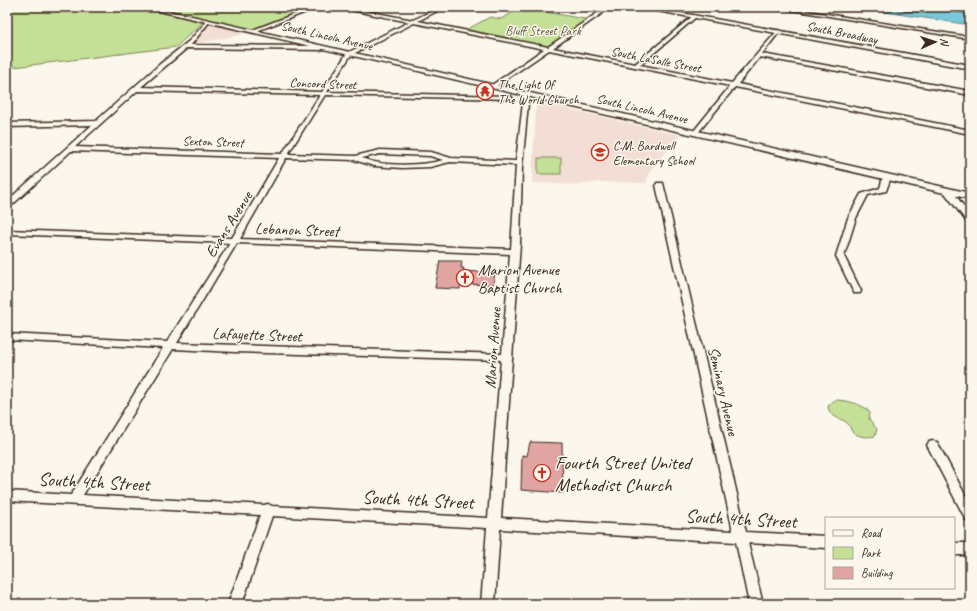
<svg xmlns="http://www.w3.org/2000/svg" width="977" height="611" viewBox="0 0 977 611" font-family="Caveat,sans-serif">
<style>
.built{fill:#f3ded6}
.green{fill:#c4df96;stroke:#80845a}
.water{fill:#79c7d8;stroke:#60888e}
.lines{fill:none;stroke-linecap:round;stroke-linejoin:round}
.shore{stroke:#546968;stroke-width:1}
.building{fill:#e0a5a3;stroke:#3b2a1e}
.minor-casing{stroke:#3b2a1e;stroke-width:3}
.tertiary-casing{stroke:#3b2a1e;stroke-width:3}
.minor{fill:#fbf7ec;fill-rule:evenodd}
.tertiary{fill:#fbf7ec;fill-rule:evenodd}
.labels{text-anchor:middle;stroke-width:3;stroke-linejoin:round;paint-order:stroke}
.far-park-label{font-size:13px;fill:#5d573c;stroke:#fbf7ec}
.far-street-label{font-size:13px;fill:#3b2a1e;stroke:#fbf7ec}
.far-poi-label{font-size:13px;fill:#3b2a1e;stroke:#fbf7ec;text-anchor:start}
.street-label{font-size:16px;fill:#3b2a1e;stroke:#fbf7ec}
.poi-label{font-size:16px;fill:#3b2a1e;stroke:#fbf7ec;text-anchor:start}
.near-poi-label{font-size:19px;fill:#3b2a1e;stroke:#fbf7ec;text-anchor:start}
.near-street-label{font-size:19px;fill:#3b2a1e;stroke:#fbf7ec}
</style>
<rect width="100%" height="100%" fill="#fbf7ec"/>
<filter id="ink" filterUnits="userSpaceOnUse"><feTurbulence type="fractalNoise" baseFrequency=".025" numOctaves="2"/><feDisplacementMap in="SourceGraphic" scale="8" xChannelSelector="R" yChannelSelector="G"/><feConvolveMatrix kernelMatrix="1 2 1 2 8 2 1 2 1" color-interpolation-filters="sRGB"/></filter>
<g filter="url(#ink)">
<g class="built">
<path d="M209 22 248 32 240 35 182 46Z"/>
<path d="M538 102 680 135 651 169 646 183 599 182 578 185 532 183 536 104Z"/>
</g>
<g class="green">
<path d="M7 7H136L203 22 176 47 7 68Z"/>
<path d="M151 7H310L253 30Z"/>
<path d="M921 7H970V14Z"/>
<path d="M529 9 590 20 549 49 464 31 490 17 501 19 517 10 526 11Z"/>
<rect x="538" y="158" width="23" height="16"/>
<path d="M835 400C845 400 865 404 870 413L869 419 877 429 875 436C867 438 856 437 851 430 850 427 849 424 846 422 838 417 829 417 828 406Z"/>
</g>
<path class="water" d="M852 7H921L968 14H970V25Z"/>
<g class="lines">
<path class="shore" d="M876 7 925 13 927 12V7"/>
</g>
<g class="building">
<path d="M440 261H462L461 268H464L463 271 495 273 493 285 461 284 460 289 435 288Z"/>
<path d="M530 442 562 443 563 493 521 490 522 455 527 456Z"/>
</g>
<g class="lines">
<defs>
<g id="minor">
<path d="M313 7H319L254 32 250 31Z"/>
<path d="M336 7H345L413 20 440 7H445L418 21 548 47 606 7H611L553 48 635 64 694 15 696 17 640 65 732 83 778 30 780 31 762 54 970 91V95L760 57 738 84 970 130V134L735 87 697 134H693V132L730 86 549 50 494 88 492 87V85L544 49 414 23 351 55 327 92 510 96 512 97V99L325 95 288 154 355 156 380 150 431 152 451 158 516 161 524 94 529 93 522 167 520 244 501 518 733 531 656 185 657 183H663L746 532 826 536V548L748 543 763 604H749L736 542 500 529 495 604H481L487 528 272 516 242 604H228L260 515 7 501V491L71 495 163 348 7 340V334L167 342 230 243 7 234V230L232 238 279 158 71 151 10 207H7V201L92 125 7 127V123L96 121 160 64 189 41 208 20 210 21 191 45 321 46 324 48 321 50 187 48 141 87 322 92 347 53 409 22ZM137 91 320 95 282 154 75 147ZM380 154 430 156 443 160C422 166 382 167 362 158ZM286 158 354 160 374 166 402 168 430 167 450 162 516 165 511 249 240 239ZM237 243 510 254 502 354 177 343ZM173 349 235 352 501 360 488 518 272 506 268 504 264 505 83 495Z"/>
<path d="M506 7H516L528 10 526 11Z"/>
<path d="M773 7H783L970 37V39Z"/>
<path d="M887 175 891 177 886 191 868 195 856 218 844 256 861 291 860 293H854L836 256 848 218 861 194 880 188 883 177Z"/>
<path d="M945 189H951L970 215V222H967L945 193Z"/>
<path d="M933 441 937 442 970 504V521L966 520 927 445 929 442Z"/>
<rect x="954" y="543" width="16" height="12"/>
</g>
<g id="tertiary">
<path d="M142 7H152L970 193V199Z"/>
<path d="M636 7H648L970 65V69Z"/>
</g>
</defs>
<use href="#minor" class="minor-casing"/>
<use href="#tertiary" class="tertiary-casing"/>
<use href="#minor" class="minor"/>
<use href="#tertiary" class="tertiary"/>
</g>
</g>
<defs>
<symbol id="temple-ring" viewBox="-11 -11 22 22"><circle r="9.5" fill="#fbf7ec" stroke="#c8321e" stroke-width="1.5"/><path d="M0-6L5-2H3V0L6.5 2.5H4V6H1.5V3h-3V6H-4V2.5H-6.5L-3 0V-2H-5Z" fill="#c8321e"/></symbol>
<symbol id="school-ring" viewBox="-11 -11 22 22"><circle r="9.5" fill="#fbf7ec" stroke="#c8321e" stroke-width="1.5"/><path d="M0-5L7-2L0 1L-7-2ZM-4 1L0 2.5L4 1V4Q0 6-4 4Z" fill="#c8321e"/></symbol>
<symbol id="church-ring" viewBox="-11 -11 22 22"><circle r="9.5" fill="#fbf7ec" stroke="#c8321e" stroke-width="1.5"/><path d="M-1.2-6h2.4v3.5h3.3v2.4h-3.3V6h-2.4V-.1h-3.3v-2.4h3.3Z" fill="#c8321e"/></symbol>
</defs>
<g fill-rule="evenodd">
<use href="#temple-ring" x="475" y="81" width="20" height="20"/>
<use href="#school-ring" x="590" y="142" width="20" height="20"/>
<use href="#church-ring" x="455" y="268" width="20" height="20"/>
<use href="#church-ring" x="532" y="463" width="20" height="20"/>
</g>
<g class="labels">
<g class="far-park-label">
<text x="543" y="35">Bluff Street Park</text>
</g>
<g class="far-street-label">
<text transform="translate(842 32) rotate(11)" y="5">South Broadway</text>
<text transform="translate(327 35) rotate(13)" y="5">South Lincoln Avenue</text>
<text transform="translate(656 59) rotate(11)" y="5">South LaSalle Street</text>
<text transform="translate(323 83) rotate(2)" y="5">Concord Street</text>
<text transform="translate(642 108) rotate(13)" y="5">South Lincoln Avenue</text>
<text transform="translate(213 141) rotate(2)" y="5">Sexton Street</text>
</g>
<g class="far-poi-label">
<text x="498" y="89">The Light Of<tspan x="498" dy="15">The World Church</tspan></text>
<text x="613" y="150">C.M. Bardwell<tspan x="613" dy="15">Elementary School</tspan></text>
</g>
<g class="street-label">
<text transform="translate(228 224) rotate(-58)" y="6">Evans Avenue</text>
<text transform="translate(297 229) rotate(2)" y="6">Lebanon Street</text>
<text transform="translate(257 334) rotate(2)" y="6">Lafayette Street</text>
<text transform="translate(492 348) rotate(-86)" y="6">Marion Avenue</text>
<text transform="translate(724 391) rotate(77)" y="6">Seminary Avenue</text>
</g>
<g class="poi-label">
<text x="478" y="275">Marion Avenue<tspan x="478" dy="18">Baptist Church</tspan></text>
</g>
<g class="near-poi-label">
<text x="555" y="469">Fourth Street United<tspan x="555" dy="22">Methodist Church</tspan></text>
</g>
<g class="near-street-label">
<text transform="translate(94 481) rotate(3)" y="7">South 4th Street</text>
<text transform="translate(418 499) rotate(3)" y="7">South 4th Street</text>
<text transform="translate(741 518) rotate(3)" y="7">South 4th Street</text>
</g>
</g>
<rect width="977" height="611" fill="none" stroke="#fbf7ec" stroke-width="24"/>
<rect x="12" y="12" width="953" height="587" fill="none" stroke="#3b2a1e" stroke-width="1.5" filter="url(#ink)"/>
<rect x="825" y="517" width="130" height="72" fill="#fbf7ec" stroke="#aea59a"/>
<rect x="833" y="530" width="20" height="6" fill="#fbf7ec" stroke="#aea59a"/>
<text x="861" y="537" font-size="12" fill="#3b2a1e">Road</text>
<rect x="833" y="547" width="20" height="12" fill="#c4df96" stroke="#aea59a"/>
<text x="861" y="557" font-size="12" fill="#3b2a1e">Park</text>
<rect x="833" y="567" width="20" height="12" fill="#e0a5a3" stroke="#aea59a"/>
<text x="861" y="577" font-size="12" fill="#3b2a1e">Building</text>
<g transform="translate(935 42) rotate(87)" stroke="#fbf7ec" stroke-width="3" paint-order="stroke">
<path d="M0-3L7 15L0 10L-7 15Z" fill="#3b2a1e"/>
<text y="-6" font-size="11" font-weight="bold" text-anchor="middle" fill="#3b2a1e">N</text>
</g>
</svg>
